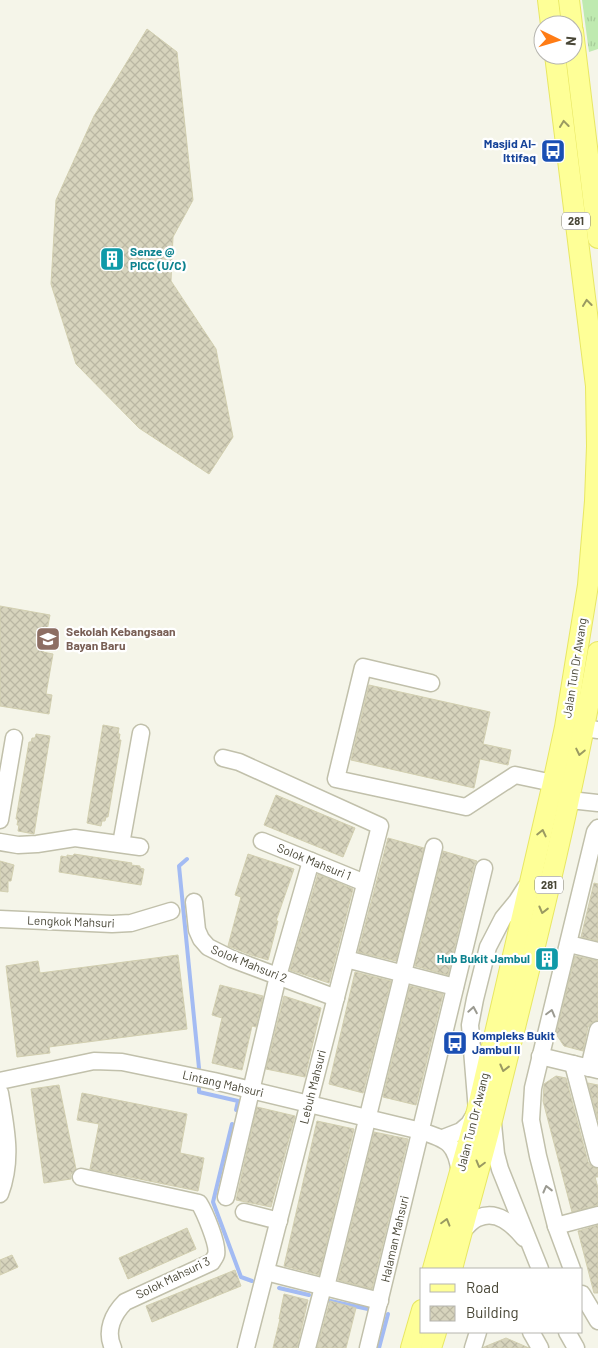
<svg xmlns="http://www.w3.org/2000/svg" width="598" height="1348" viewBox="0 0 598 1348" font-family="Barlow,sans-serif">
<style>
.grass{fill:url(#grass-tufts)}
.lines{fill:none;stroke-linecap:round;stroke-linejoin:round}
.stream{stroke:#a3bbf3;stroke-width:4}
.building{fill:url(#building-cross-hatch);stroke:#d2cfb0}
.minor-casing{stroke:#c1c0ab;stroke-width:19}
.major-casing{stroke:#e8e763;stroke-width:22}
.minor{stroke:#fff;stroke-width:16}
.major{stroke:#feff97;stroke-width:20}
.oneway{stroke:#9a9a62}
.oneway2{stroke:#9b9a91}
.labels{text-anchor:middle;stroke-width:4.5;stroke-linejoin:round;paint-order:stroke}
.shield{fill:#fff;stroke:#807e73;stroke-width:1}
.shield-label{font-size:11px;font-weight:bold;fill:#494737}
.transit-label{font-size:12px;font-weight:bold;fill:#164399;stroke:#fff;text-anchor:end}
.culture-label{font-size:12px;font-weight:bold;fill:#0d838f;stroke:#fff;text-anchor:start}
.education-label{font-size:12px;font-weight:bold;fill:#785e54;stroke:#fff;text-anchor:start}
.street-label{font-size:12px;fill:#494737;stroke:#fff}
</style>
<defs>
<pattern id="grass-tufts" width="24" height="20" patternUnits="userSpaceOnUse" patternTransform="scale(1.25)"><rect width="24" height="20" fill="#bfeab0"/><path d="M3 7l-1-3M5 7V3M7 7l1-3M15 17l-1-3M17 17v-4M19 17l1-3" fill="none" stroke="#a6ca98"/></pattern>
<pattern id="building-cross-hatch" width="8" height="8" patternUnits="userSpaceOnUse" patternTransform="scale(1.25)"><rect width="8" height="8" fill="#d7d4bd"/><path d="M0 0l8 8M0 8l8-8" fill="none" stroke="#bab7a3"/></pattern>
</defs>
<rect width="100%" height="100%" fill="#f5f5e9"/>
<path class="grass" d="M582 0H598V49L589 52Z"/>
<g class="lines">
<g class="stream">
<path d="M187 859 179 866 199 1068"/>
<path d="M199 1088V1092L238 1101 236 1110"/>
<path d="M232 1124 213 1202 241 1277 252 1281"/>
<path d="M279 1288 309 1295"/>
<path d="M326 1300 368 1309"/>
<path d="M379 1348 388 1314"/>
</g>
</g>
<g class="building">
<path d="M147 29 177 52 193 200 173 237 171 281 216 349 233 437 209 474 139 428 76 364 51 284 56 200 94 116Z"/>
<path d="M0 606 50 615 43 652 53 654 46 694 52 695 49 714 0 706Z"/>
<path d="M369 685 490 712 483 744 511 750 508 765 480 759 474 788 351 760Z"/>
<path d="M103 725 119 728 118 734H120L119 740H121L108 817H106L105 821H102L101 826 87 823Z"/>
<path d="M36 734 50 736 34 834 18 831 19 825H17L18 819H16L29 742H31L32 738H35Z"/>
<path d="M276 795 355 828 343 857 264 825Z"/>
<path d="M388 838 424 848 396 961 358 952Z"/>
<path d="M443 851 477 861 474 866 448 975 415 966Z"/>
<path d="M74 854 132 863 131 865 140 866V868L144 869 141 885 59 872 61 856 67 857V855L73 856Z"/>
<path d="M248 854 294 869 276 921H278L268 960 251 955 228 946 241 897 235 895Z"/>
<path d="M0 861 14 865 11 881H8V892L0 891Z"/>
<path d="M318 874 353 889 329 983 290 970Z"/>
<path d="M594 883 598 884V941L581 937Z"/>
<path d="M178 955 187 1029 49 1047 50 1053 17 1057 6 966 38 961 40 973Z"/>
<path d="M575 956 598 961V1020L591 1023 588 1027 583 1051 564 1046 556 1034Z"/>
<path d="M355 972 391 981 363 1093 329 1084Z"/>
<path d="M220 985 263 996 256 1027 252 1026 242 1070 212 1063 222 1018 212 1015Z"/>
<path d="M410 986 443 994 416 1105 383 1097Z"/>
<path d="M284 996 321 1008 305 1077 266 1069Z"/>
<path d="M556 1076 566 1078 588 1162 591 1166 598 1169V1177H595L598 1188V1205L572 1212 543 1101 544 1084Z"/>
<path d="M588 1083 598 1085V1120Z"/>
<path d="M59 1085 76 1169 71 1174V1179L44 1183 31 1089Z"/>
<path d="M82 1093 187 1114 180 1153 204 1158 198 1191 90 1169 99 1124 77 1120Z"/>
<path d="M257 1107 295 1116 271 1207 236 1200Z"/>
<path d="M317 1121 354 1129 319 1275 284 1266Z"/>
<path d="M374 1132 408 1139 372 1289 338 1280Z"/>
<path d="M598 1225V1293H594L578 1231Z"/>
<path d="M187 1228 196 1249 128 1279 119 1258Z"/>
<path d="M12 1255 18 1267 0 1275V1260Z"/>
<path d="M235 1270 241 1286 152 1322 146 1306Z"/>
<path d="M284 1294 308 1300 297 1348H273L280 1319H279Z"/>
<path d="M330 1301 356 1308 346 1348H317Z"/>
<path d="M506 1338 529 1348H483L484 1347Z"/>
</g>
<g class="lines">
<defs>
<g id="minor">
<path d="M431 683 363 667 336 779 466 807 515 775 553 783"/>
<path d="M585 728 598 730"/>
<path d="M223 758 239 762 380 826 246 1348"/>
<path d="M570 800 598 803"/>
<path d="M0 820 14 738"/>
<path d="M262 841 365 883"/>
<path d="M0 842 18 845 37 844 75 838 140 847"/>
<path d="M121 844 141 733"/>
<path d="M194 902 197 930 201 939 208 947 232 959 336 998"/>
<path d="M0 919 112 924 131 923 171 911"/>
<path d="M569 944 598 951"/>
<path d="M346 959 455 987"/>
<path d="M540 1056 598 1070"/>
<path d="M573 1064 598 1159"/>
<path d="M589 1068 598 1030"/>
<path d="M0 1081 94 1061 122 1062 214 1081 421 1131C448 1140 456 1143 460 1173"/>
<path d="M0 1093C6 1129 13 1159 0 1194"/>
<path d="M493 1124 496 1154 500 1169 540 1269"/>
<path d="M443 1138 461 1131 469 1124 477 1111 470 1025 475 999 488 947 503 918 517 901 526 887"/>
<path d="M81 1177 199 1203C204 1211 219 1245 216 1255 216 1256 213 1260 212 1262L125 1302C113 1314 105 1331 113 1348"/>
<path d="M226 1197 278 976 311 861"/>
<path d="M244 1212 279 1221"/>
<path d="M556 1226 598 1215"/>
<path d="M462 1231C467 1227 472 1220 478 1218 497 1209 513 1225 524 1238"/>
<path d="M572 1269 556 1226 538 1156 531 1120 533 1088 595 832 598 828"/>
<path d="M266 1272 380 1301"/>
<path d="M326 1287 434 847"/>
<path d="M582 1294 598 1321"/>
<path d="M531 1332 540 1348"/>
<path d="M567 1332 576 1348"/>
<path d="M307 1348 323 1287"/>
<path d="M368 1348 484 868"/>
<path d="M473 1348 478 1332"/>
</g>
<g id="major">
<path d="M548 0 551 25"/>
<path d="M569 0 572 25"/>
<path d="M573 31 598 238"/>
<path d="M433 1269 477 1111 553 783 565 727 588 585 595 501 597 446 596 386 555 55"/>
<path d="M452 1269C465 1218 480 1167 493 1116 531 962 571 808 598 652"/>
<path d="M411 1348 422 1310"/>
<path d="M431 1348 436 1332"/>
</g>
</defs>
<use href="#minor" class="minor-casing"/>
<use href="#major" class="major-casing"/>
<use href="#minor" class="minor"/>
<use href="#major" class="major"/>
</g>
<defs><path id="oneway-chevron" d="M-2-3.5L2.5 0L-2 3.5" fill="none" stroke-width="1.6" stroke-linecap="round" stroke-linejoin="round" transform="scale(1.25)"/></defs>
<g class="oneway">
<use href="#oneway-chevron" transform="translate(564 124) rotate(-97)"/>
<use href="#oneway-chevron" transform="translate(587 303) rotate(-97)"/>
<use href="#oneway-chevron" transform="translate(580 752) rotate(102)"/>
<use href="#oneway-chevron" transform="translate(542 833) rotate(-77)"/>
<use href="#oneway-chevron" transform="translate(543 910) rotate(104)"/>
<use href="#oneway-chevron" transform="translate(504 1068) rotate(104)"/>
<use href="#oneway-chevron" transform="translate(480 1164) rotate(105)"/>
<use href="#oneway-chevron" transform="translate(446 1222) rotate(-74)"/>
</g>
<g class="oneway2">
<use href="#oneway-chevron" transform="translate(473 1010) rotate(-80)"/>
<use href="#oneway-chevron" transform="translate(551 1013) rotate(-75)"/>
<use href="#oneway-chevron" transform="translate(547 1189) rotate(-104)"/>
</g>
<defs>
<symbol id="bus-square" viewBox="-11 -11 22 22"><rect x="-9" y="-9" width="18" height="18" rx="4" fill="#1a4fb4" stroke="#fff"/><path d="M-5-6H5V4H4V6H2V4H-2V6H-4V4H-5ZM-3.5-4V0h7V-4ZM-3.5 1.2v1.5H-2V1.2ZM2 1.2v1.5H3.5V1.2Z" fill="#fff"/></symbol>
<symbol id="building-square" viewBox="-11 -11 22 22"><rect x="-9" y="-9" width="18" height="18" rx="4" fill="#0f9aa8" stroke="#fff"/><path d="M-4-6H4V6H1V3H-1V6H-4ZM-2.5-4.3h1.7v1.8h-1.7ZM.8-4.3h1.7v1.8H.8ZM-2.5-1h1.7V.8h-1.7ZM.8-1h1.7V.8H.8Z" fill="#fff"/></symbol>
<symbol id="school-square" viewBox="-11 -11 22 22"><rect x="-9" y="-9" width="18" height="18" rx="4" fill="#8d6e63" stroke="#fff"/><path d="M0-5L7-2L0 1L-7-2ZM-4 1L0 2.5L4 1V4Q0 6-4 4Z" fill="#fff"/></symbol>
</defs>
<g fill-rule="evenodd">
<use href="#bus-square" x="539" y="137" width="28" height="28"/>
<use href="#building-square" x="98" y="245" width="28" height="28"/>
<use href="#school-square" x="34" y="625" width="28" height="28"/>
<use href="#building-square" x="533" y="945" width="28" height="28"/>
<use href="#bus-square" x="441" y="1029" width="28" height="28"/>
</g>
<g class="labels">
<g class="shield">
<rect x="562" y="212.5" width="28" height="17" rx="4"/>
<rect x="535" y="876.5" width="28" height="17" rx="4"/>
</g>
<g class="shield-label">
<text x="576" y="225">281</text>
<text x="549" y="889">281</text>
</g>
<g class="transit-label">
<text x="536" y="148">Masjid Al-<tspan x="536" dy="14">Ittifaq</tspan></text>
<text x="472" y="1040" text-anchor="start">Kompleks Bukit<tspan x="472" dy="14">Jambul II</tspan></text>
</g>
<g class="culture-label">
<text x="130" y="256">Senze @<tspan x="130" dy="14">PICC (U/C)</tspan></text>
<text x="530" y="963" text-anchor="end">Hub Bukit Jambul</text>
</g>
<g class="education-label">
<text x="66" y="636">Sekolah Kebangsaan<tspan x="66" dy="14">Bayan Baru</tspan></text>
</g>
<g class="street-label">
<text transform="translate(575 668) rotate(-81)" y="4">Jalan Tun Dr Awang</text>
<text transform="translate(314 862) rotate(22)" y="4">Solok Mahsuri 1</text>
<text transform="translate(71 922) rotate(2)" y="4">Lengkok Mahsuri</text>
<text transform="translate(249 964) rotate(22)" y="4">Solok Mahsuri 2</text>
<text transform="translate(223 1084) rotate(13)" y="4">Lintang Mahsuri</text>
<text transform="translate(313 1087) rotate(-76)" y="4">Lebuh Mahsuri</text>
<text transform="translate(473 1122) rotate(-76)" y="4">Jalan Tun Dr Awang</text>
<text transform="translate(395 1239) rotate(-77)" y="4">Halaman Mahsuri</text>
<text transform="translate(173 1278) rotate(-26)" y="4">Solok Mahsuri 3</text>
</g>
</g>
<rect x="420" y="1268" width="162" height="65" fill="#ffffff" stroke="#b6b5af"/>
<rect x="430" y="1284" width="25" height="8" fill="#feff97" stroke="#b6b5af"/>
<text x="466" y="1293" font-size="15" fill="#494737">Road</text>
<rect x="430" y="1306" width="25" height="15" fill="url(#building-cross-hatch)" stroke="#b6b5af"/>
<text x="466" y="1318" font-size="15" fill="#494737">Building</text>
<g transform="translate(558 40) rotate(95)"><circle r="24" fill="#ffffff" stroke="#b6b5af"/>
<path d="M0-4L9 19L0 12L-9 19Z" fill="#ff7c15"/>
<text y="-8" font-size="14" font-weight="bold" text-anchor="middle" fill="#494737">N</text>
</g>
</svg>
